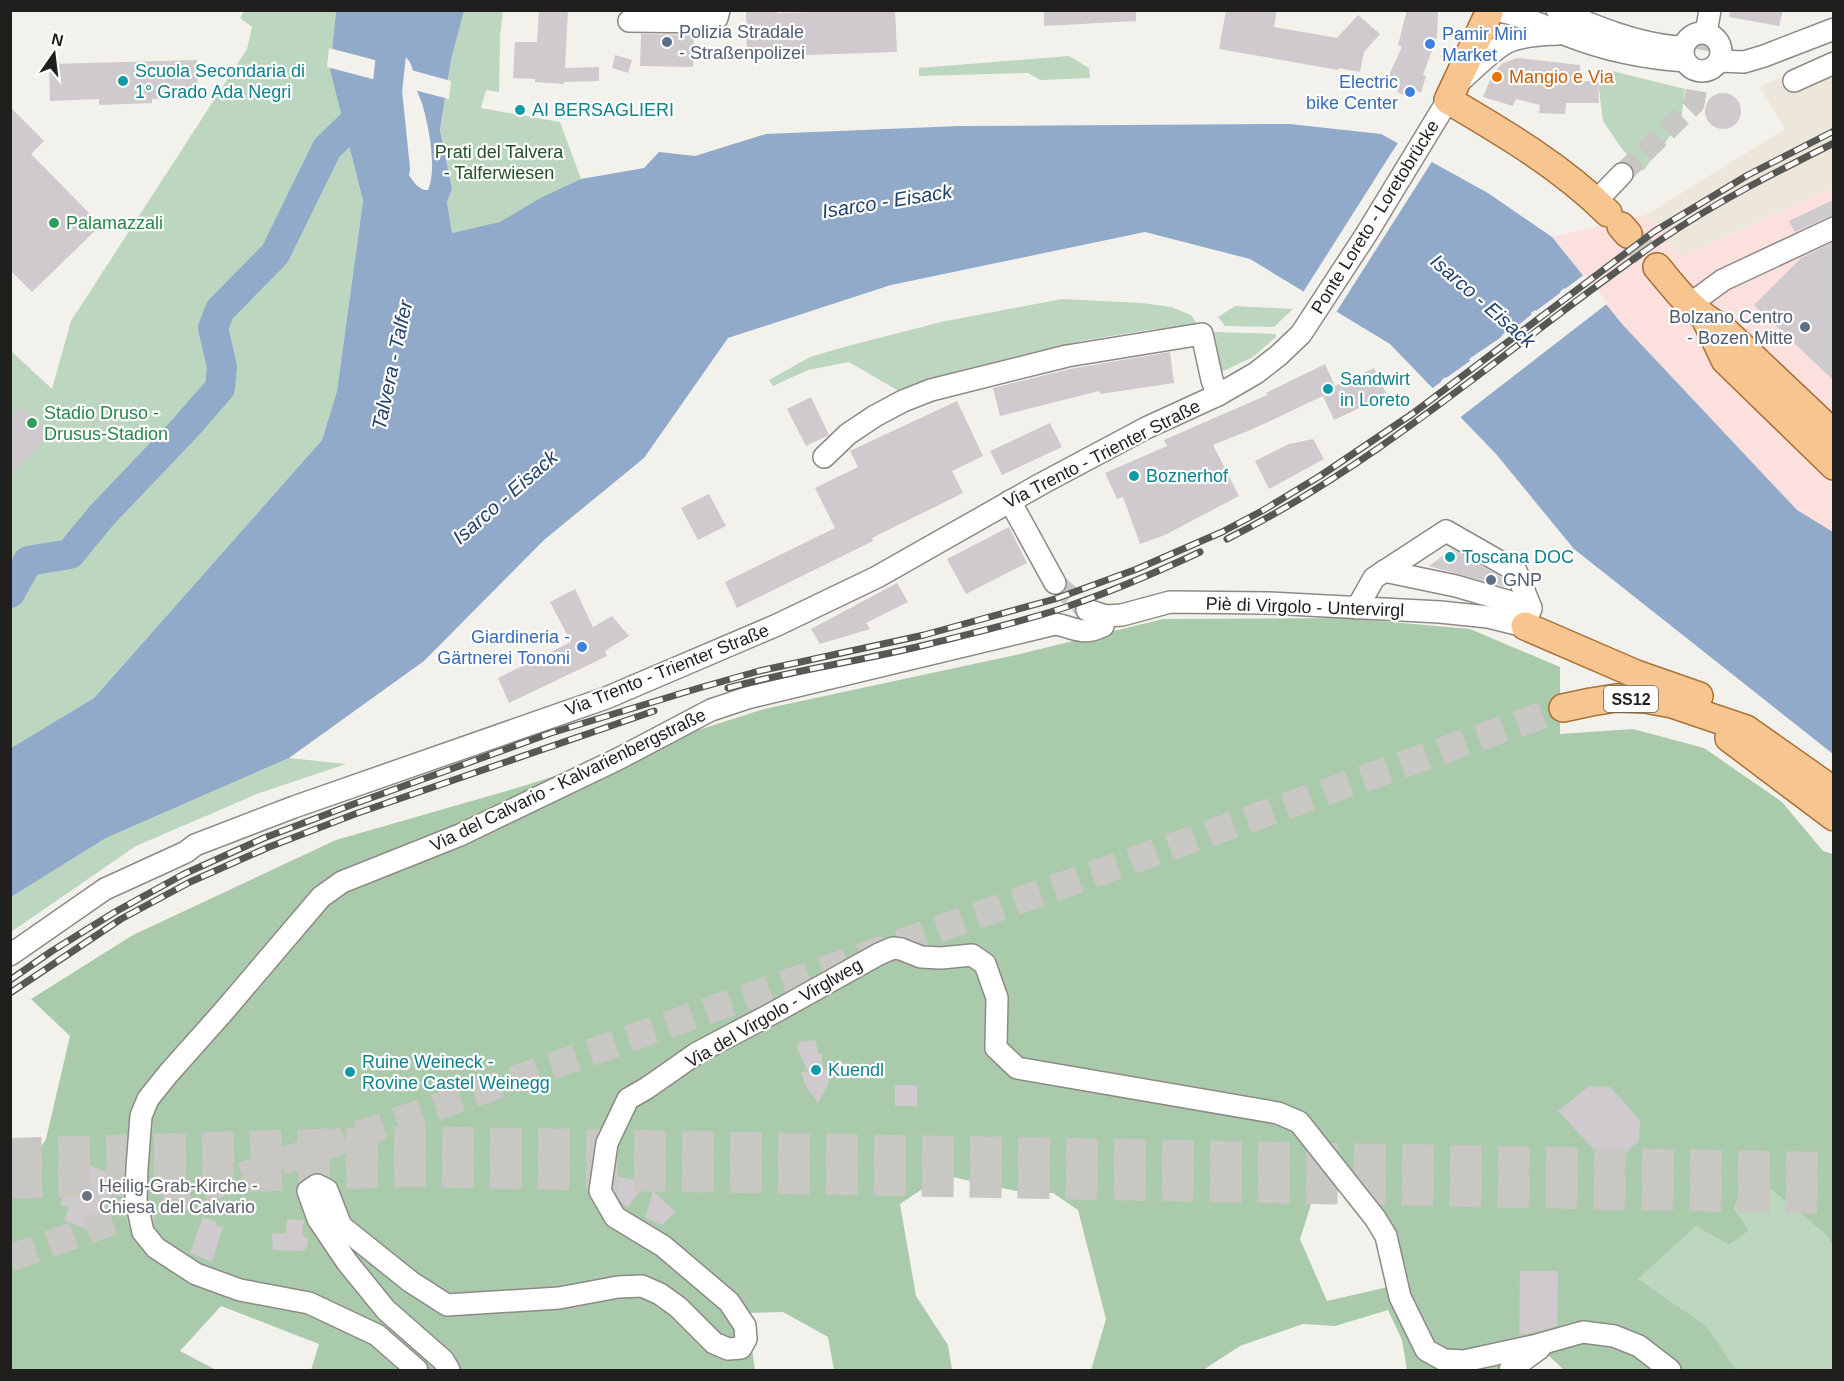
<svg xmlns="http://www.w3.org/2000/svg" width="1844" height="1381" viewBox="0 0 1844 1381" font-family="Helvetica,sans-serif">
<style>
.commercial{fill:#fbe0de}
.built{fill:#ede7db}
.green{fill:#bdd6bf}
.forest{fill:#aacaac;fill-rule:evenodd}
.water{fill:#92aaca;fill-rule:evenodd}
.pier{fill:#f3f1ec}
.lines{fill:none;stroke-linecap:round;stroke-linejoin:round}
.river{stroke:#92aaca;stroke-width:30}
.building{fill:#cfcacd}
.minor-tunnel{stroke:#c9c7c3;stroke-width:21;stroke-dasharray:21 10;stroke-linecap:butt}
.major-tunnel{stroke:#c9c7c3;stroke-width:27;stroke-dasharray:27 14;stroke-linecap:butt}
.highway-tunnel{stroke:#c9c7c3;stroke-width:32;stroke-dasharray:32 16;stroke-linecap:butt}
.minor-casing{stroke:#8d8a86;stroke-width:24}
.major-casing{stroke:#a87238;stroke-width:30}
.minor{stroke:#fff;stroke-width:21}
.major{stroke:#f7c590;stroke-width:27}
.rail-casing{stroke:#575754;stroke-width:7}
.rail{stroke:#fffefc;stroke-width:4.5;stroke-dasharray:14;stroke-linecap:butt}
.service-dot{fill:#5c6f8a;stroke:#fffefc;stroke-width:2}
.shop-dot{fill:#3f7fe0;stroke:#fffefc;stroke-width:2}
.food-dot{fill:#e8710a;stroke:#fffefc;stroke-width:2}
.culture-dot{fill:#0f9aa8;stroke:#fffefc;stroke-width:2}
.leisure-dot{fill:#2e9e5b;stroke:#fffefc;stroke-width:2}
.worship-dot{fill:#6b7280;stroke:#fffefc;stroke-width:2}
.labels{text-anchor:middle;stroke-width:4.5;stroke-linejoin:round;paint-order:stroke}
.shield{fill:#fffefc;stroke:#626260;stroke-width:1.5}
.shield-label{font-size:16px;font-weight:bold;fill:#1f1f1d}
.service-label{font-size:18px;fill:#4e5e75;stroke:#fffefc;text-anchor:start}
.shop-label{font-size:18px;fill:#366cbe;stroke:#fffefc;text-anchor:end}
.culture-label{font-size:18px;fill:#0d838f;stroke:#fffefc;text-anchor:start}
.food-label{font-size:18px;fill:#c56008;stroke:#fffefc;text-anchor:start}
.park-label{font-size:18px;fill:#225128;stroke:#fffefc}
.street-label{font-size:18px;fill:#1f1f1d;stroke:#fffefc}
.leisure-label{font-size:18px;fill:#27864d;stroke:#fffefc;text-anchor:start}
.worship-label{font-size:18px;fill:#5b616d;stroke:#fffefc;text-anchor:start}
.water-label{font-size:20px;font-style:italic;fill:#21426d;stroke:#fffefc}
</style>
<rect width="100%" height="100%" fill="#f3f1ec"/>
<path class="commercial" d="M1833 188V532L1797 510 1622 324 1552 237 1646 215 1682 256Z"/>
<path class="built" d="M1833 52V188L1682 256 1646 215 1785 129 1760 87Z"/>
<g class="green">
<path d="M244 11H336L330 70 363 201 337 391 322 440 94 698 11 748 10 350 52 389 71 321 247 49 252 27 240 18Z"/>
<path d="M464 11H503L500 36 499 92 486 90 481 108 560 122 581 179 542 197 500 223 452 233 447 202 452 189 440 130 451 60Z"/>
<path d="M1069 56 1089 68 1090 78 1040 80 1028 73 919 76V68Z"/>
<path d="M1612 71 1685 89 1681 122 1643 171 1622 149 1603 121 1598 81Z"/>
<path d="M1062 299 1142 303 1171 307 1191 315 1200 328 1154 329 1081 341 897 390 849 362 808 370 773 386 769 380 810 357 844 347 941 322Z"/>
<path d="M1235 306 1293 309 1274 327 1225 326 1218 317Z"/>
<path d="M1216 332 1276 334V337L1253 357 1213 376 1206 336Z"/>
<path d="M289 758 346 764 257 794 136 846 11 932V897L106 838Z"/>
<path d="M1757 1178 1826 1235 1833 1247V1370H1736L1723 1354 1638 1279 1696 1225 1729 1245 1748 1230 1734 1209 1743 1185Z"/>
</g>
<path class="forest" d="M1345 618 1470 629 1560 667V734L1633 729 1704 748 1782 802 1823 851 1833 854V1247L1826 1235 1757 1178 1743 1185 1734 1209 1749 1230 1729 1245 1696 1226 1638 1279 1706 1326 1736 1370H1564L1547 1354 1529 1370H1407L1402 1340 1388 1310 1335 1326 1303 1324 1240 1346 1203 1370H1091L1106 1319 1078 1210 1053 1193 1016 1191 943 1175 900 1204 916 1296 948 1345 952 1370H834L828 1337 783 1312 747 1313 755 1370H311L319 1344 221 1306 180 1351 216 1370H11L10 1195 46 1139 70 1036 31 999 133 935 336 840 517 788 764 709 1020 654 1163 619ZM1343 1189 1381 1238 1392 1286 1327 1301 1300 1239 1314 1195Z"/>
<path class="water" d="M336 11H464L451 60 440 130 452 189 447 202 452 233 500 222 542 197 581 179 644 168 659 152 695 156 766 134 959 126 1290 124 1381 134 1488 193 1552 237 1622 324 1797 510 1833 532V754L1574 549 1496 454 1390 344 1250 259 1145 232 891 285 728 338 644 458 544 540 424 661 289 758 106 838 11 897V748L94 698 322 440 337 391 363 201 330 70ZM399 55H404C414 65 413 72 415 85 417 92 421 99 423 107 429 127 437 170 428 190 424 190 423 190 419 187 406 178 389 133 387 117 386 110 391 101 393 94L387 86 391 63 394 57Z"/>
<g class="pier">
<path d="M329 48 394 65 391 84 327 67Z"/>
<path d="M411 70 451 81 449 99 414 90Z"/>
<path d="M1399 141 1433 160 1335 314 1302 294Z"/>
<path d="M1585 274 1608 303 1458 419 1430 390 1441 382V381L1445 377 1446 378 1470 361 1469 359 1500 338 1505 332 1507 334 1531 315V313L1535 310 1536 311 1560 293V292L1564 288 1565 289Z"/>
</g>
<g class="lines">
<g class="river">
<path d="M395 169 387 91 396 10"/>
<path d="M10 593 28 561 70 554 102 515 185 428 220 388 222 367 213 328 220 310 275 254 327 148 374 103"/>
</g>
</g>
<g class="building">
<path d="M539 10H568L565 68 599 67V81L564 82V84L535 82V79L513 78 515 42H537Z"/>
<path d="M746 10H777V13L895 10 897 52 747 57Z"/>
<path d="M1044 10H1136V21L1044 26Z"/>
<path d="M1226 10H1277L1274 27 1337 38 1358 15 1380 34 1364 52 1360 72 1339 68 1338 70 1219 49Z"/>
<path d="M1407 10H1438L1437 36 1423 75 1426 76 1421 93 1414 90 1411 98 1397 92 1399 88 1388 82V77L1402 47 1398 45Z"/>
<path d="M1730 10H1783L1779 26 1729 17Z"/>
<path d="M641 34 694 35 693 67 640 66Z"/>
<path d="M615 55 632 60 628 73 612 68Z"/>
<path d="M1517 58 1580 65V81H1598L1599 103H1566L1565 114 1539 113 1540 105 1516 99 1513 106 1483 97 1493 73 1503 63Z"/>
<path d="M197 60 198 98 152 99V103L99 105V99L50 101 49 64Z"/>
<circle cx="1723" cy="111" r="18"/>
<path d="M10 107 44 141 31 154 101 225 32 292 10 270Z"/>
<path d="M1833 200V215L1795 232 1789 221Z"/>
<path d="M1833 242V380L1754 305 1801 258Z"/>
<path d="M1170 352 1174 383 1100 394 1099 391 1000 416 993 388 1070 369Z"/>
<path d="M1325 364 1335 386 1374 368 1387 395 1334 420 1323 396 1255 428 1213 445 1239 496 1165 535 1140 544 1123 497 1117 499 1105 473 1167 446 1164 440 1267 395 1266 393Z"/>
<path d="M811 397 829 435 806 446 787 409Z"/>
<path d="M957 401 983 456 952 471 963 493 872 538 873 541 737 608 725 582 835 528 815 488 858 467 850 451Z"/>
<path d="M21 406 51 435 10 476V416Z"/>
<path d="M1050 423 1062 447 1002 475 990 451Z"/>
<path d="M1313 439 1324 459 1269 489 1255 461 1289 444Z"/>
<path d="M709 494 726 526 698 540 681 508Z"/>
<path d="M1009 527 1027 563 966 594 947 559Z"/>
<path d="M1452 549 1506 580 1509 588 1429 566Z"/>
<path d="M897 583 908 602 866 623 870 629 820 644 811 629Z"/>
<path d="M575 589 593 627 612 616 629 636 605 651 607 656 509 703 498 678 571 642 550 602Z"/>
<path d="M816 1040 818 1054H822L823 1070 827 1069 829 1083 818 1103 807 1088 803 1079 801 1072 808 1071 796 1047 799 1046V1042Z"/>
<rect x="895" y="1085" width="22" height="21"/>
<path d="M1589 1086 1610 1087 1640 1120 1639 1141 1628 1150 1629 1151 1611 1168 1558 1111Z"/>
<path d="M86 1164 110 1173 105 1185 114 1188 101 1220 93 1217 88 1230 64 1220 69 1208 60 1204 73 1172 82 1175Z"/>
<path d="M615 1176 631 1179 644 1186 628 1207 621 1202 613 1188Z"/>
<path d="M653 1191 676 1212 662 1225 645 1218Z"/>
<path d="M203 1217 217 1222 216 1225 223 1227 212 1262 190 1253Z"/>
<path d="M287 1219 304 1220 302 1234 308 1239 307 1246 304 1251 273 1250 272 1234 286 1233Z"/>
<path d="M1520 1271H1558L1557 1326 1528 1334H1519Z"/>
</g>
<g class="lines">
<g class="minor-tunnel">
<path d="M1622 174 1694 104 1709 17"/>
<path d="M1055 583 1087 610"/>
</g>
<g class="major-tunnel">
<path d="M1628 234 1657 267"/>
<path d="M10 1258 1563 708"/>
</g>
<g class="highway-tunnel">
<path d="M10 1154 414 1142 1834 1168"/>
<path d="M10 1183 416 1171 1834 1198"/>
</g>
<defs>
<g id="minor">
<path d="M1557 10C1596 27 1635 43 1677 47"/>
<path d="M1504 12C1525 17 1544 26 1564 34 1605 50 1641 58 1685 61"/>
<path d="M629 21 712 22 717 18 719 10"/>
<path d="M1706 33 1710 10"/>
<circle cx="1702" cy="52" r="19"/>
<path d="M1719 61 1744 62 1764 56 1834 29"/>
<path d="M1794 81 1834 63"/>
<path d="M1459 82C1474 70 1493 48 1510 41 1525 35 1541 35 1557 34"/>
<path d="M1596 201 1622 174"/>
<path d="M1689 305 1723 280 1834 228"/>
<path d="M824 457 848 434 875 416 903 401 931 390 1067 356 1202 334 1212 380 1218 395"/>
<path d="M1010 501 1055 583"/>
<path d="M1384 571 1456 586 1531 608"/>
<path d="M1087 610 1106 616 1122 615 1170 602 1268 603 1440 612 1488 617 1525 626 1531 608 1516 571 1446 531 1374 578 1357 608"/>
<path d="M10 955 105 889 186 852 195 845 294 807 606 698 777 625 877 577 1041 484 1146 428 1218 395 1256 373 1279 355 1301 334 1367 233 1448 100"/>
<path d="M417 1370 377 1335 309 1303 240 1290 196 1274 156 1248 143 1232 136 1200 137 1168 141 1116 148 1099 168 1074 224 1011 321 897 342 882 460 835 618 759 711 710 747 698 1055 624C1076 628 1082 636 1103 626L1106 616"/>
<path d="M449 1370 443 1360 386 1310 347 1262 318 1219 308 1191 317 1185 327 1190 341 1226 411 1282 447 1305 559 1298 618 1287 642 1286 660 1294 678 1307 714 1343 728 1349 741 1348 746 1339 745 1326 729 1302 663 1246 615 1217 600 1191 607 1143 628 1099 647 1088 697 1053 775 1012 879 954 893 948 901 949 921 957 941 958 972 955 985 964 997 998 996 1048 1017 1068 1278 1113 1299 1122 1375 1218 1386 1236 1400 1297 1426 1350 1444 1360 1464 1361 1533 1346 1583 1332 1614 1336 1639 1346 1670 1370"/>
<path d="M1510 1370 1540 1348"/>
</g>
<g id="major">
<path d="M1489 13 1448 100C1504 133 1562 167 1608 213"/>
<path d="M1621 226 1628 234"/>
<path d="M1657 267C1678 292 1692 312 1722 328L1834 434"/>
<path d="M1707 322 1725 360 1834 466"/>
<path d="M1525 626 1636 674 1699 696"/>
<path d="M1563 708 1591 702 1616 698 1645 699 1672 704 1746 729 1834 791"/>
<path d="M1729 738 1834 817"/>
</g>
</defs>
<use href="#minor" class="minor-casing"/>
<use href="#major" class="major-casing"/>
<use href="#minor" class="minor"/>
<use href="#major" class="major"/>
<defs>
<g id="rail">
<path d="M1227 539C1385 460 1515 341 1659 241 1714 203 1774 173 1834 143"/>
<path d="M728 688C794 670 862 661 929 644 973 633 1017 623 1060 609 1108 593 1155 573 1200 552"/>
<path d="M10 980 52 951 115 912 184 874 264 838 351 805 551 733 699 688 759 671 924 635 1055 599 1137 569 1222 532 1262 511 1320 476 1412 414 1655 231 1748 175 1834 131"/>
<path d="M10 993 121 919 190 882 269 847 355 814 654 711"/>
</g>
</defs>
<use href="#rail" class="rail-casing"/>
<use href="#rail" class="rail"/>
</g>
<g class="service-dot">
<circle cx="667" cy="42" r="6"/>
<circle cx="1805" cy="327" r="6"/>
<circle cx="1491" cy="580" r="6"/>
</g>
<g class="shop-dot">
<circle cx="1430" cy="44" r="6"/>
<circle cx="1410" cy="92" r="6"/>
<circle cx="582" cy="647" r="6"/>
</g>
<circle class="food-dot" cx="1497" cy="77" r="6"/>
<g class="culture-dot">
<circle cx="123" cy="81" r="6"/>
<circle cx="520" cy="110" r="6"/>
<circle cx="1328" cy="389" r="6"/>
<circle cx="1134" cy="476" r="6"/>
<circle cx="1450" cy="557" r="6"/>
<circle cx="816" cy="1070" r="6"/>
<circle cx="350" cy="1072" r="6"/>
</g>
<g class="leisure-dot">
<circle cx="54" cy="223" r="6"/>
<circle cx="32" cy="423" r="6"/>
</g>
<circle class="worship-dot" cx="87" cy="1196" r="6"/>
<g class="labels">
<rect class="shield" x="1604" y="686" width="54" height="26" rx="4.5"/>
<g class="shield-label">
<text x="1631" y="705">SS12</text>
</g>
<g class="service-label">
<text x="679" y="38">Polizia Stradale<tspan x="679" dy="21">- Straßenpolizei</tspan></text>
<text x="1793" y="323" text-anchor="end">Bolzano Centro<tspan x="1793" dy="21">- Bozen Mitte</tspan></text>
<text x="1503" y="586">GNP</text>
</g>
<g class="shop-label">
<text x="1442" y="40" text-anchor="start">Pamir Mini<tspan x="1442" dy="21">Market</tspan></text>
<text x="1398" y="88">Electric<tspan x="1398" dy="21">bike Center</tspan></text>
<text x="570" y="643">Giardineria -<tspan x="570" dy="21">Gärtnerei Tononi</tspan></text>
</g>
<g class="culture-label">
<text x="135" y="77">Scuola Secondaria di<tspan x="135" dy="21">1° Grado Ada Negri</tspan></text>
<text x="532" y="116">AI BERSAGLIERI</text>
<text x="1340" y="385">Sandwirt<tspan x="1340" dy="21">in Loreto</tspan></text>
<text x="1146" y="482">Boznerhof</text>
<text x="1462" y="563">Toscana DOC</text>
<text x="362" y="1068">Ruine Weineck -<tspan x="362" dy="21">Rovine Castel Weinegg</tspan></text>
<text x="828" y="1076">Kuendl</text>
</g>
<g class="food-label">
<text x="1509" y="83">Mangio e Via</text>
</g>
<g class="park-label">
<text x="499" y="158">Prati del Talvera<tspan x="499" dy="21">- Talferwiesen</tspan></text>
</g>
<g class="street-label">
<text transform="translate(1375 217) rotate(-58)" y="6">Ponte Loreto - Loretobrücke</text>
<text transform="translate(1102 454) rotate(-27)" y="6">Via Trento - Trienter Straße</text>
<text transform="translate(1305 607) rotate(2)" y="6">Piè di Virgolo - Untervirgl</text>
<text transform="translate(667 670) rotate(-22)" y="6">Via Trento - Trienter Straße</text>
<text transform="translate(568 780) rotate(-26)" y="6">Via del Calvario - Kalvarienbergstraße</text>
<text transform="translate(774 1013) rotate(-30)" y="6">Via del Virgolo - Virglweg</text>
</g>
<g class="leisure-label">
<text x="66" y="229">Palamazzali</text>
<text x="44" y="419">Stadio Druso -<tspan x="44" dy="21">Drusus-Stadion</tspan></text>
</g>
<g class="worship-label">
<text x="99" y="1192">Heilig-Grab-Kirche -<tspan x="99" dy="21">Chiesa del Calvario</tspan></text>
</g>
<g class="water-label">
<text transform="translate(887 201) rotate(-9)" y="7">Isarco - Eisack</text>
<text transform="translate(1483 301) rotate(41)" y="7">Isarco - Eisack</text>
<text transform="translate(392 365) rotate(-78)" y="7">Talvera - Talfer</text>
<text transform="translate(505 497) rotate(-41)" y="7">Isarco - Eisack</text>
</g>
</g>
<rect width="1844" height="1381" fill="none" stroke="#1f1f1d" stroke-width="24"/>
<g transform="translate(54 54) rotate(14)" stroke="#fffefc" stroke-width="4.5" paint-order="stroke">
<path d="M0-4.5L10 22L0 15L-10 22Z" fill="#1f1f1d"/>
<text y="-9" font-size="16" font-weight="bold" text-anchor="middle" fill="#1f1f1d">N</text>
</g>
</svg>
